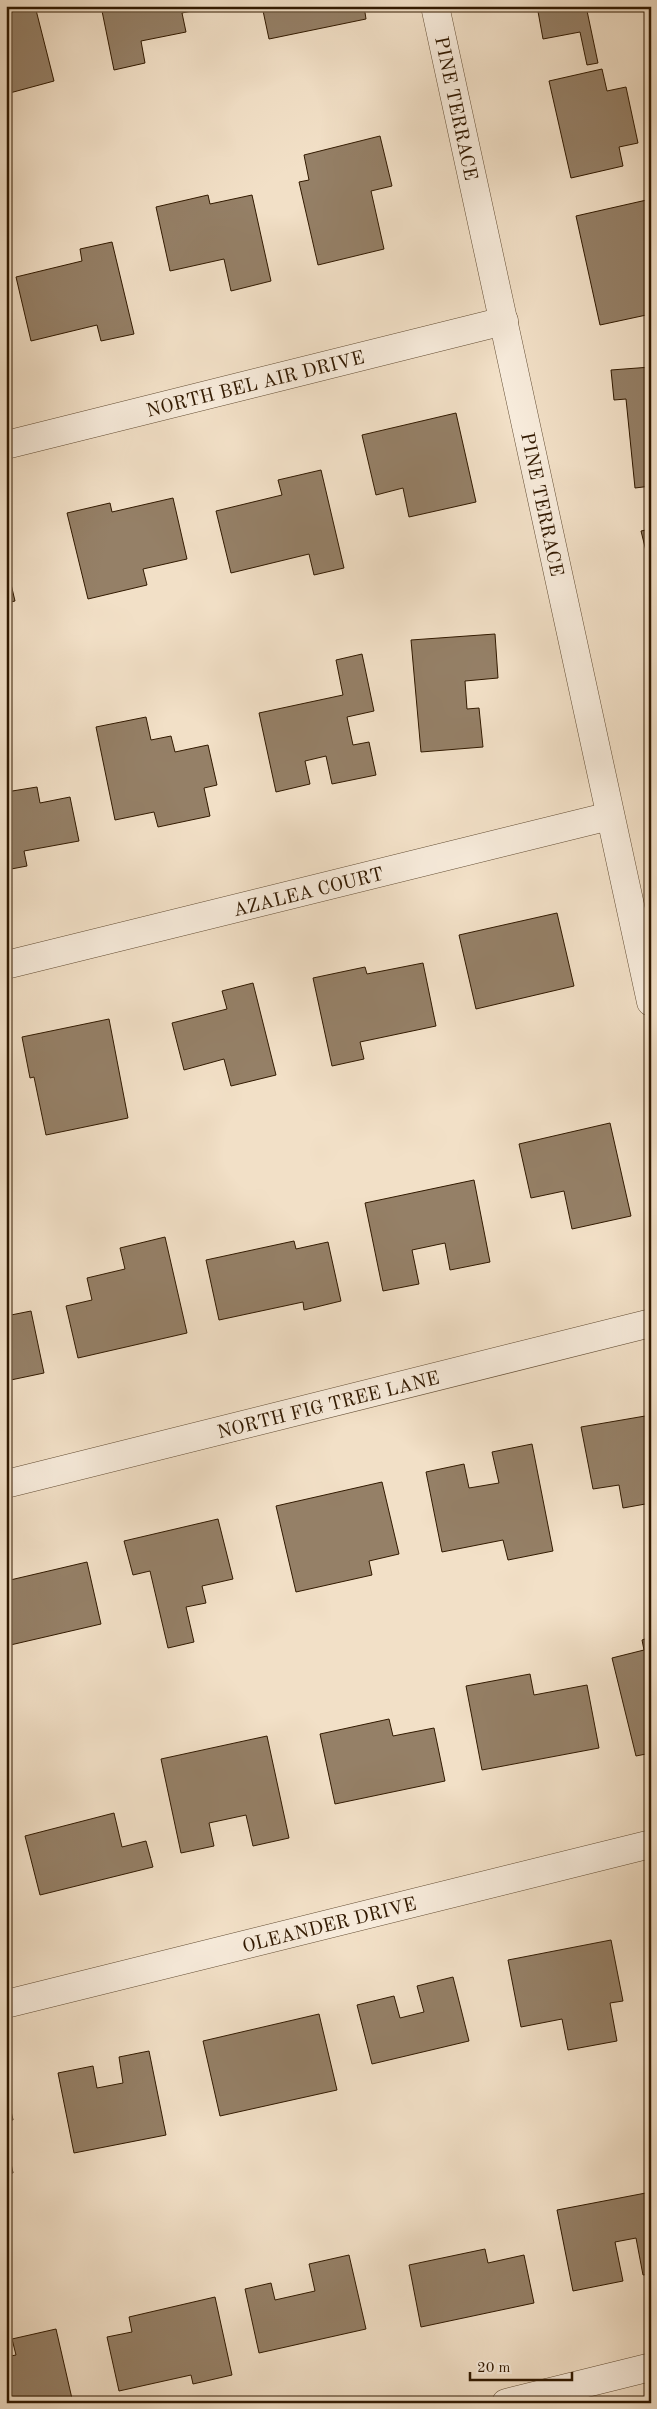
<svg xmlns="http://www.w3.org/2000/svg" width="657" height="2409" viewBox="0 0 657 2409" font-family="'Old Standard TT',serif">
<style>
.building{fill:#958067;stroke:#311900}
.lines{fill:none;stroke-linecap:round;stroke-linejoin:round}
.minor-casing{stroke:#614b32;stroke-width:29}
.minor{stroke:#f7ebdb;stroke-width:28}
.labels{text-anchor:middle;stroke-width:5;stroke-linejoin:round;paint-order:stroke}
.street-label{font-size:19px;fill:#311900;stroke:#f7ebdb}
</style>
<rect width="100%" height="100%" fill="#f2e0c7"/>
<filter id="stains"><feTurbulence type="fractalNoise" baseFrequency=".004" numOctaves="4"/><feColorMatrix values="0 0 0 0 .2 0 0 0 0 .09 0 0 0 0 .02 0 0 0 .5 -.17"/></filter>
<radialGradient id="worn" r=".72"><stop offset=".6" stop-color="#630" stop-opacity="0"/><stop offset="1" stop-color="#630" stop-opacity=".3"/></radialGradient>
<g class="building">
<path d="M6 6H35L54 81 6 94Z"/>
<path d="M101 6H215L182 13 186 32 141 41 145 63 114 70Z"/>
<path d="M262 6H364L366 19 269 39Z"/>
<path d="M537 6H586L598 63 587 65 580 32 543 39Z"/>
<path d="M602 69 607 91 626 87 638 143 619 147 623 166 571 178 549 81Z"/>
<path d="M380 136 392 186 371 191 384 249 318 265 299 182 309 180 304 155Z"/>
<path d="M208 195 210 204 252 195 271 281 231 291 224 259 170 271 156 207Z"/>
<path d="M651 199V314L600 325 576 216Z"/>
<path d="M112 242 134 334 101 341 97 325 31 341 16 277 82 261 80 249Z"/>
<path d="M651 367V486L635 488 626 399 614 400 611 370Z"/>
<path d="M456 413 476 502 409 517 403 488 376 495 362 435Z"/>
<path d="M321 470 344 568 314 575 309 554 231 573 216 511 282 495 278 480Z"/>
<path d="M173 498 187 559 143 569 147 585 88 599 67 513 110 503 112 512Z"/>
<path d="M651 529V571L641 531Z"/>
<path d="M6 563 15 601 6 603Z"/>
<path d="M495 634 498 678 465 681 467 709 479 708 483 747 421 752 411 640Z"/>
<path d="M362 654 374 711 347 717 353 745 369 742 376 775 332 784 326 756 305 761 310 784 276 792 259 713 343 695 336 660Z"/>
<path d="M146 717 151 740 171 736 175 752 208 745 217 785 204 788 210 816 158 827 154 812 115 820 96 727Z"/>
<path d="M37 787 40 803 70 797 79 841 24 851 27 866 6 870V792Z"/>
<path d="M557 913 574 986 476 1009 459 935Z"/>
<path d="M423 963 436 1026 360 1042 364 1059 332 1066 313 978 365 967 367 974Z"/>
<path d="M253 983 276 1075 231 1086 224 1059 184 1070 172 1023 227 1009 222 991Z"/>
<path d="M109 1019 128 1118 46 1135 34 1077 30 1078 22 1037Z"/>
<path d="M610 1123 631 1216 572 1229 564 1191 531 1198 519 1144Z"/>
<path d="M474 1180 490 1262 450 1270 445 1243 412 1250 419 1284 383 1291 365 1203Z"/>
<path d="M165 1237 187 1333 78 1358 66 1306 92 1300 87 1278 125 1269 120 1248Z"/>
<path d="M294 1241 296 1249 328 1242 341 1301 304 1310 303 1302 219 1320 206 1260Z"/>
<path d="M31 1311 44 1373 6 1381V1316Z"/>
<path d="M651 1415V1503L623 1508 619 1485 593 1489 581 1427Z"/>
<path d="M532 1444 553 1551 508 1560 503 1540 442 1552 426 1472 464 1464 469 1488 499 1483 492 1452Z"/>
<path d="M382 1482 399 1554 369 1561 372 1575 296 1592 276 1506Z"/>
<path d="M218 1519 233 1579 202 1586 206 1603 186 1607 194 1642 168 1648 150 1571 133 1575 124 1541Z"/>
<path d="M87 1562 101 1624 6 1646V1581Z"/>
<path d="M651 1637V1753L636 1756 612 1658 644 1650 642 1640Z"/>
<path d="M530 1674 534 1695 587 1685 599 1748 482 1770 466 1686Z"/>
<path d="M389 1719 393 1736 434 1728 445 1781 335 1804 320 1734Z"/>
<path d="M267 1736 289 1838 253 1846 246 1815 209 1823 214 1846 181 1853 161 1759Z"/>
<path d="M114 1813 122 1847 146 1841 153 1867 40 1895 25 1836Z"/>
<path d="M611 1940 623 2001 610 2003 617 2041 568 2050 562 2019 521 2027 508 1960Z"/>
<path d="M453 1977 469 2041 372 2064 357 2005 394 1996 400 2018 424 2012 417 1986Z"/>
<path d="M319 2014 337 2090 220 2116 203 2041Z"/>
<path d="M149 2051 166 2135 74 2153 58 2073 93 2066 97 2088 123 2083 119 2057Z"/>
<path d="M6 2088 13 2120 6 2121Z"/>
<path d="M6 2139 13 2173 6 2174Z"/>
<path d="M651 2192V2274L643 2275 636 2238 615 2242 623 2281 573 2291 557 2210Z"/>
<path d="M485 2249 488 2263 524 2255 534 2303 421 2327 409 2265Z"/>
<path d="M349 2255 366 2329 259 2353 245 2289 271 2283 275 2300 315 2291 309 2264Z"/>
<path d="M215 2297 232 2375 193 2384 191 2375 119 2391 107 2337 132 2332 129 2317Z"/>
<path d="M56 2329 73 2403H6V2357L16 2355 12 2339Z"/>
</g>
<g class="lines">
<defs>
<g id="minor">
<path d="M435 6 651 1002"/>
<path d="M6 445 504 321"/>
<path d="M6 965 610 816"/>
<path d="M6 1484 651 1323"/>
<path d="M6 2004 651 1844"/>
<path d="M506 2403 651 2367"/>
</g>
</defs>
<use href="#minor" class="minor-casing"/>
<use href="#minor" class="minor"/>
</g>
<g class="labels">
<g class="street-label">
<text transform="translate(457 108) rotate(78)" y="7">PINE TERRACE</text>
<text transform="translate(255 383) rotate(-14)" y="7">NORTH BEL AIR DRIVE</text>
<text transform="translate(543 504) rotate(78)" y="7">PINE TERRACE</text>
<text transform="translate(308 891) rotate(-14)" y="7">AZALEA COURT</text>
<text transform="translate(328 1404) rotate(-14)" y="7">NORTH FIG TREE LANE</text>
<text transform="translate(329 1924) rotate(-14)" y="7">OLEANDER DRIVE</text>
</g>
</g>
<rect width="657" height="2409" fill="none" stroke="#f2e0c7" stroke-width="25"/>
<rect x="8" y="8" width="642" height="2394" fill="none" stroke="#311900" stroke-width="2.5"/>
<rect x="12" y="12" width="632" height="2384" fill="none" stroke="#311900"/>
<path d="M470 2372v8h102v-8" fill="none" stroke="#311900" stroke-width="2.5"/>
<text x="477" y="2372" font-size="15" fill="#311900" stroke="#f7ebdb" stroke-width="4" paint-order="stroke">20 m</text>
<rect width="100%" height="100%" filter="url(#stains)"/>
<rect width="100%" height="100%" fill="url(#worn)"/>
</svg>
